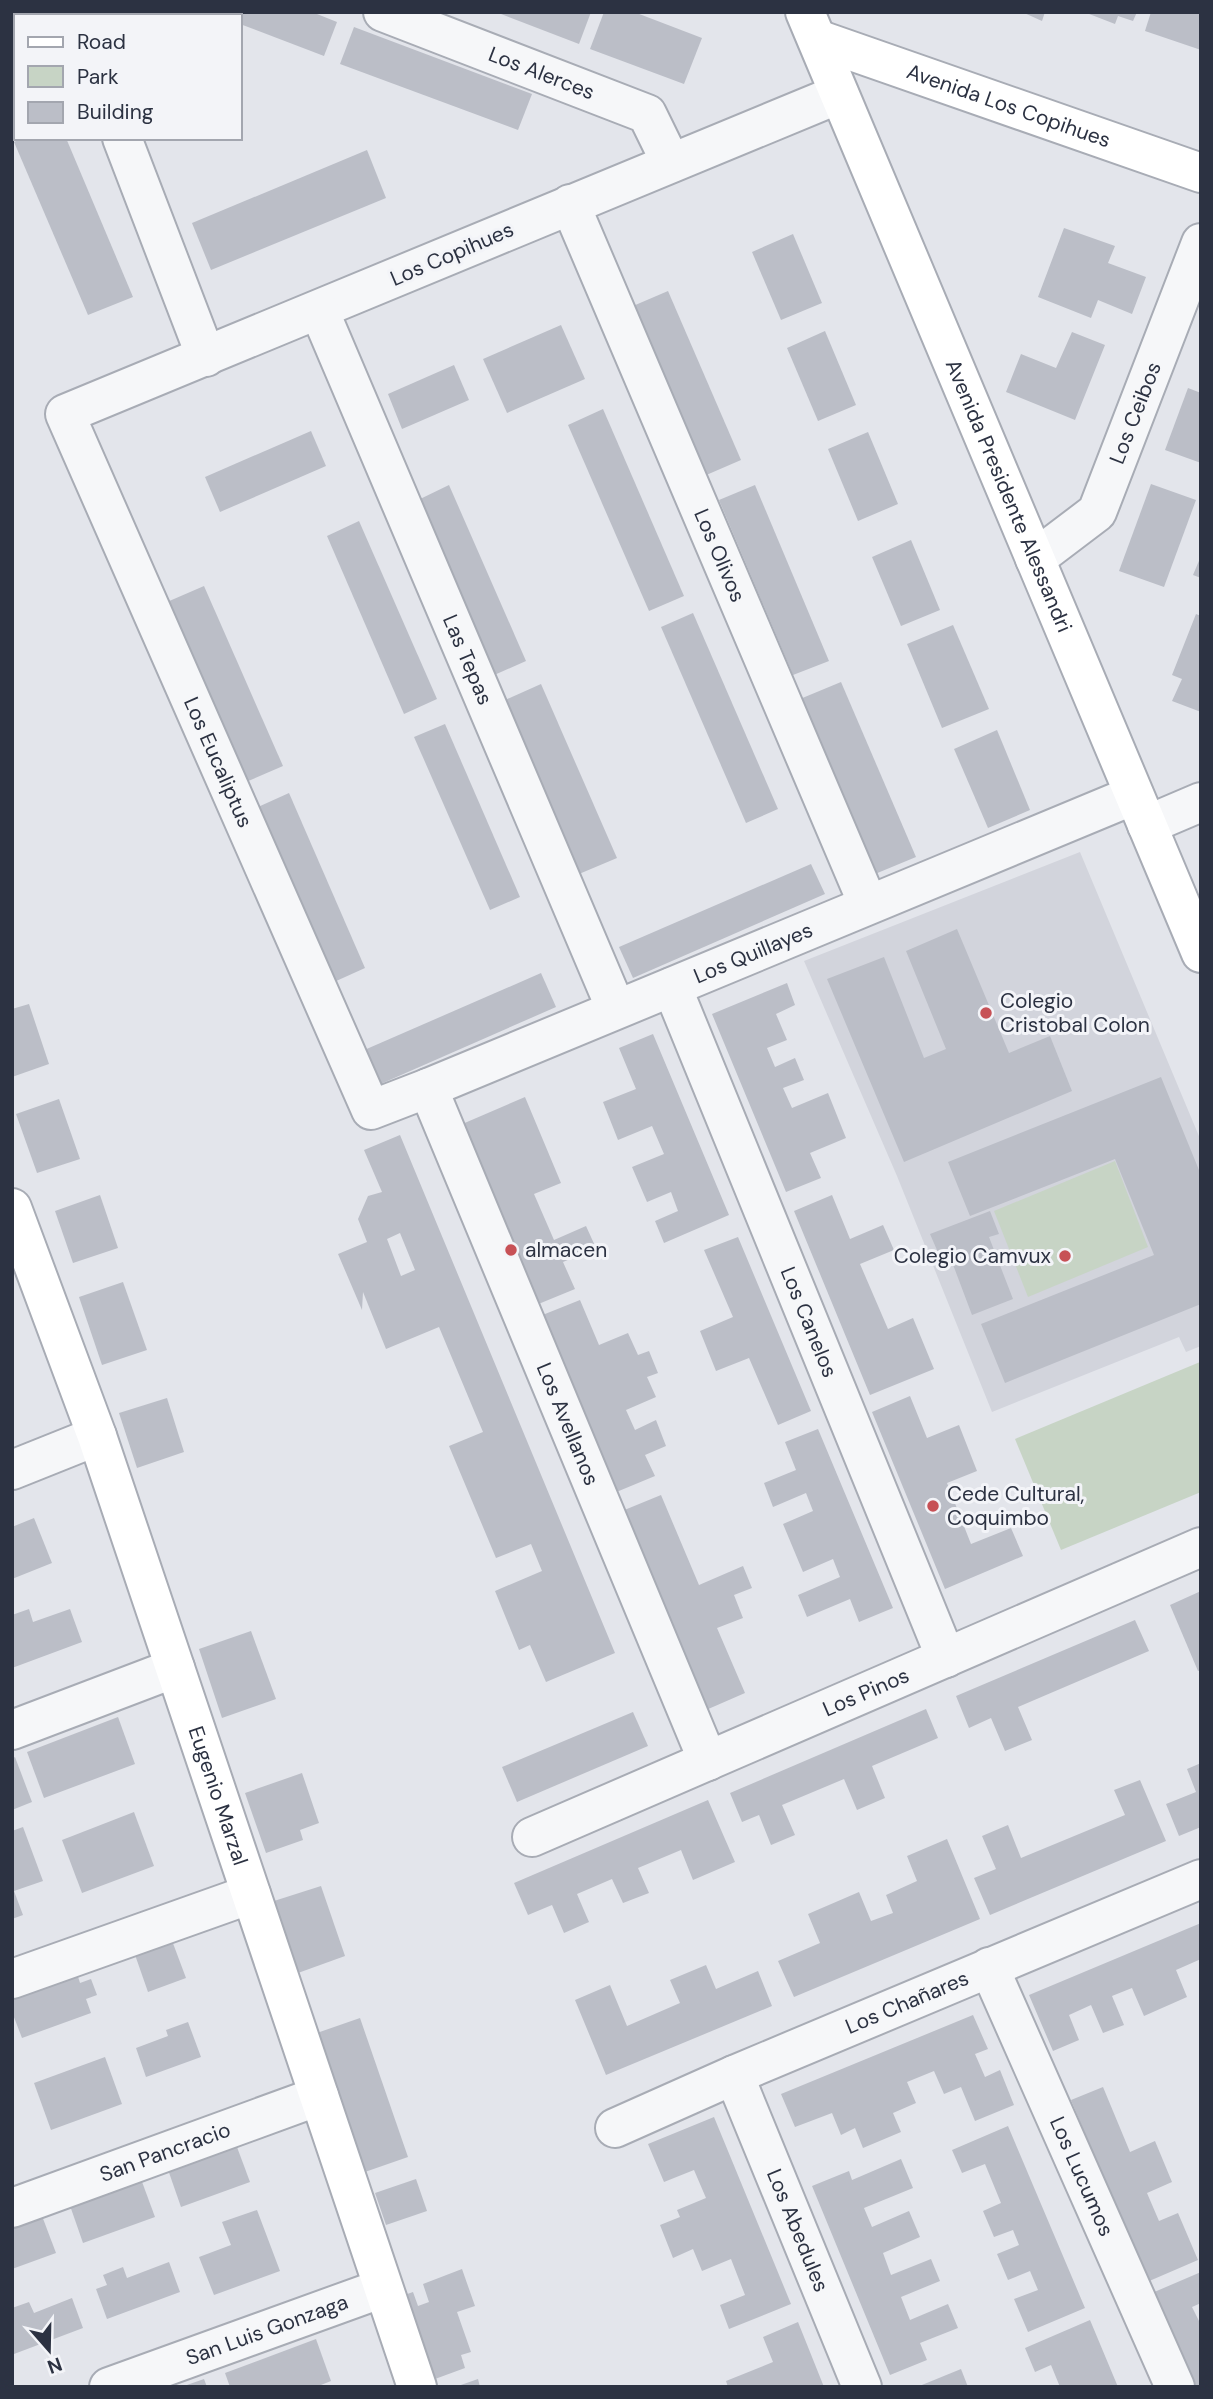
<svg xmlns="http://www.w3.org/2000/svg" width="1213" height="2399" viewBox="0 0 1213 2399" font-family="'DM Sans',sans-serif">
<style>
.built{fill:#d2d4dc}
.green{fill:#c7d4c5}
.building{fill:#bbbec7;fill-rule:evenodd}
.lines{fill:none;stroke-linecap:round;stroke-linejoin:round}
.minor-casing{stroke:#a8acb5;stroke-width:42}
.secondary-casing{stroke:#a8acb5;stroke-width:42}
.minor{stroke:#f6f7f9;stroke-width:38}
.secondary{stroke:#fff;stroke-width:38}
.poi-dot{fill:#c75156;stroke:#f3f4f8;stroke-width:2.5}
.labels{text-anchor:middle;stroke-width:6;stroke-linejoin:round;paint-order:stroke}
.street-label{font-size:21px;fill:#2c3242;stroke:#f3f4f8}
.poi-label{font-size:21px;fill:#2c3242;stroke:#f3f4f8;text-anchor:start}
</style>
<rect width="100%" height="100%" fill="#e3e5eb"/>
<path class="built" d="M1080 852 1201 1141V1346L1186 1352 1179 1337 992 1412 897 1176 804 961Z"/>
<g class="green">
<path d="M1115 1161 1148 1247 1028 1297 994 1211Z"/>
<path d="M1200 1362 1201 1492 1061 1550 1015 1439Z"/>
</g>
<g class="building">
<path d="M12 12 16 18V118L12 120Z"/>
<path d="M241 12H312L337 22 324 56 240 24Z"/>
<path d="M496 12H591L579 44Z"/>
<path d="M604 12H634L702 38 684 84 590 49Z"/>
<path d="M1022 12H1045L1042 21Z"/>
<path d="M1084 12H1137L1133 21 1118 16 1115 24Z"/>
<path d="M1151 12H1201V50L1145 31Z"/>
<path d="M354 27 532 94 518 130 340 64Z"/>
<path d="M22 138H66L133 297 88 315 14 142Z"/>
<path d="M367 150 386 198 211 270 192 223Z"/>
<path d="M1064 228 1115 246 1108 263 1146 277 1132 314 1098 300 1091 318 1038 297Z"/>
<path d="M793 234 822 303 781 320 752 252Z"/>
<path d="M668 291 741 460 704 476 633 306Z"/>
<path d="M561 325 585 379 507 413 483 359Z"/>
<path d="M825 331 856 405 818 421 787 348Z"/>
<path d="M1072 332 1105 345 1075 420 1006 392 1021 354 1056 368Z"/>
<path d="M454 365 469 400 402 429 388 394Z"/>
<path d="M1188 388 1201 393V463L1165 450Z"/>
<path d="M603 409 684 596 649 611 568 425Z"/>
<path d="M311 431 326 466 220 512 205 477Z"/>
<path d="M868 432 898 504 858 521 828 449Z"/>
<path d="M1151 484 1196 500 1164 587 1119 571Z"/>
<path d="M449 485 526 661 492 676 416 501Z"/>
<path d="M755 485 829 661 793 675 719 500Z"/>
<path d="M359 521 437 699 404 714 327 536Z"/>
<path d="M911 540 940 610 901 626 872 557Z"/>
<path d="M1201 556V578L1193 575Z"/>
<path d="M204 586 283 766 246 782 167 602Z"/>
<path d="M693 613 778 809 746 823 661 627Z"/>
<path d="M1196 614 1201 616V712L1172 701 1182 679 1172 675Z"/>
<path d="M953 625 989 709 942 728 907 644Z"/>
<path d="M841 682 916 857 875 874 800 699Z"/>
<path d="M541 684 617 858 579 874 503 701Z"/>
<path d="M445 724 520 897 490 910 414 737Z"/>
<path d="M997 730 1030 810 988 828 954 749Z"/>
<path d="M289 793 365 968 334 982 258 807Z"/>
<path d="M811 864 825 894 633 978 619 947Z"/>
<path d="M957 929 1009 1053 1050 1036 1072 1091 904 1162 827 979 884 957 924 1058 946 1049 906 951Z"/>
<path d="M541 973 556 1007 376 1086 362 1051Z"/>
<path d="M787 983 795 1005 776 1014 787 1040 767 1048 775 1067 795 1058 804 1080 783 1088 792 1108 828 1093 846 1138 810 1153 821 1178 786 1192 712 1014Z"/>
<path d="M29 1004 49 1064 12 1077V1009Z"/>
<path d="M653 1034 729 1215 664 1243 655 1221 678 1211 671 1192 647 1202 632 1167 664 1154 652 1126 618 1140 603 1102 636 1089 619 1048Z"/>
<path d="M1161 1077 1201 1175V1304L1005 1383 981 1324 1154 1255 1115 1159 970 1216 948 1162Z"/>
<path d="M525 1097 561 1183 534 1194 554 1240 586 1226 596 1248 563 1262 575 1289 536 1305 460 1125Z"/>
<path d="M59 1099 80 1159 37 1173 16 1114Z"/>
<path d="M400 1135 615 1653 546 1682 530 1645 519 1650 495 1591 542 1571 531 1544 496 1558 449 1446 483 1432 439 1327 386 1349 363 1292 362 1310 338 1254 367 1242 358 1219 368 1196 382 1192 364 1150ZM400 1233 415 1270 401 1276 387 1239Z"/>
<path d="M100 1195 118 1248 73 1263 55 1211Z"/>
<path d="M832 1195 850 1239 883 1225 894 1250 860 1264 888 1329 913 1318 934 1369 870 1395 794 1211Z"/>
<path d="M990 1211 999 1234 989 1237 1013 1299 972 1315 949 1254 940 1257 930 1234Z"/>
<path d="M738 1237 811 1411 778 1425 749 1358 716 1371 700 1331 733 1317 704 1250Z"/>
<path d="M123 1282 147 1350 102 1365 79 1297Z"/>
<path d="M580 1300 599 1345 628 1333 638 1355 649 1351 658 1373 647 1377 656 1397 626 1410 635 1430 656 1420 666 1446 645 1455 655 1476 614 1493 540 1316Z"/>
<path d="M910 1396 927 1438 959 1425 977 1471 947 1483 971 1544 1011 1528 1023 1556 945 1589 872 1412Z"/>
<path d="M167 1398 184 1452 137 1468 119 1413Z"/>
<path d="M818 1429 893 1608 859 1622 850 1599 807 1617 798 1595 840 1577 833 1559 803 1572 783 1524 813 1511 806 1493 773 1507 764 1483 796 1470 785 1442Z"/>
<path d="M661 1495 699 1585 743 1566 752 1588 734 1595 743 1618 717 1628 745 1693 706 1710 622 1511Z"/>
<path d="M34 1518 52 1563 12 1579V1527Z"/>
<path d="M1201 1591V1670L1198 1671 1170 1605Z"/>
<path d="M29 1609 33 1622 70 1609 82 1642 12 1668V1615Z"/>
<path d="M1135 1620 1149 1651 1018 1707 1032 1740 1005 1751 991 1718 969 1728 956 1696Z"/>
<path d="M251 1631 276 1699 222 1718 199 1649Z"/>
<path d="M926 1709 938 1738 872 1766 885 1798 857 1810 844 1779 782 1805 795 1835 771 1845 759 1815 742 1822 730 1793Z"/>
<path d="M633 1712 648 1746 517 1802 502 1767Z"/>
<path d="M118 1717 135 1764 44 1798 27 1752Z"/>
<path d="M15 1757 32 1802 12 1810V1759Z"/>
<path d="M1201 1763V1827L1179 1836 1166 1804 1196 1792 1187 1769Z"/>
<path d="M302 1773 319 1823 300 1830 303 1840 266 1853 245 1793Z"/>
<path d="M1140 1780 1166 1841 990 1915 974 1878 996 1869 982 1836 1008 1825 1021 1858 1125 1815 1114 1790Z"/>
<path d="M708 1800 735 1862 693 1880 681 1850 638 1868 649 1893 623 1903 612 1879 577 1894 589 1922 564 1933 552 1905 528 1915 514 1883Z"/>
<path d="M134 1812 154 1866 82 1893 62 1840Z"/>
<path d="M23 1827 43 1881 14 1891 23 1915 12 1919V1831Z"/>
<path d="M947 1839 980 1919 794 1997 778 1961 820 1943 808 1914 859 1892 871 1921 893 1913 886 1895 917 1881 907 1856Z"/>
<path d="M321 1886 345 1956 298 1973 274 1901Z"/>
<path d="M1201 1923V1959L1176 1970 1187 1997 1144 2016 1132 1988 1112 1996 1124 2025 1103 2033 1091 2005 1069 2015 1079 2040 1053 2051 1029 1995Z"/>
<path d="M168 1930 186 1978 148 1992 134 1952Z"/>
<path d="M706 1965 716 1989 758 1971 772 2006 606 2075 575 2000 610 1985 627 2026 680 2003 670 1980Z"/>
<path d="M75 1967 80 1983 91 1979 97 1995 86 1999 91 2013 22 2038 12 2012V1989Z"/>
<path d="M973 2015 988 2049 975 2054 985 2077 1000 2070 1014 2105 975 2121 961 2087 944 2094 934 2071 907 2082 916 2103 893 2113 901 2132 863 2148 855 2128 841 2135 832 2113 795 2127 781 2094Z"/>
<path d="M360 2018 408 2157 362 2173 314 2034Z"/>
<path d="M188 2022 201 2057 146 2077 136 2048 168 2036 166 2030Z"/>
<path d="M105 2057 122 2104 51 2130 34 2083Z"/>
<path d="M1103 2087 1130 2152 1155 2141 1172 2182 1147 2193 1159 2221 1178 2213 1198 2260 1147 2282 1071 2100Z"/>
<path d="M714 2117 791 2304 729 2329 720 2305 745 2295 731 2259 702 2271 693 2249 673 2258 660 2225 680 2217 677 2210 706 2198 694 2170 664 2182 648 2144Z"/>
<path d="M1008 2126 1085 2308 1028 2332 1014 2299 1038 2290 1030 2271 1008 2280 997 2254 1019 2245 1013 2230 994 2237 983 2211 1001 2203 985 2164 962 2173 952 2150Z"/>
<path d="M234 2139 250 2182 181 2207 166 2164Z"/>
<path d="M901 2159 913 2188 864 2208 872 2227 909 2211 920 2237 883 2253 891 2275 931 2259 940 2281 901 2297 910 2320 948 2304 958 2328 920 2343 927 2360 890 2375 812 2186 849 2171 852 2180Z"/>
<path d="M138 2171 155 2217 83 2243 67 2197Z"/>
<path d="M416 2179 427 2211 386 2225 375 2193Z"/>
<path d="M39 2208 56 2253 12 2269V2218Z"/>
<path d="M257 2210 280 2271 214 2295 199 2257 231 2245 222 2222Z"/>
<path d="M169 2262 180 2292 107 2319 96 2289 107 2285 103 2275 123 2267 127 2278Z"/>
<path d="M462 2269 475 2306 457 2312 471 2352 461 2355 465 2368 435 2379 432 2369 420 2373 393 2299 413 2292 418 2306 429 2302 423 2284Z"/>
<path d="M1201 2272V2303L1192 2307 1201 2325V2387H1192L1152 2293Z"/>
<path d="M72 2298 83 2328 14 2354 12 2348V2308L29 2302 34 2313Z"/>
<path d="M1090 2320 1118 2387H1060L1051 2365 1035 2372 1025 2348Z"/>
<path d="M798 2322 824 2387H728L726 2381 773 2362 763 2337Z"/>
<path d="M316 2339 331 2381 316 2387H230L225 2373Z"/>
<path d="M961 2369 968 2387H917Z"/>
<path d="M204 2379 207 2387H184V2386Z"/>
<path d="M478 2379 480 2387H458V2386Z"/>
</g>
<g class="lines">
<defs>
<g id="minor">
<path d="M74 12 76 16"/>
<path id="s1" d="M383 12 647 114 671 163"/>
<path id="s2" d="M839 94 65 414 371 1110 428 1088 1134 795"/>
<path d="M122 138 206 357"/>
<path id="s3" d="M570 204 868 904"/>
<path id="s4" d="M319 310 616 1009"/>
<path id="s5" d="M1035 559 1097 512 1201 243"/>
<path d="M1147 825 1201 802"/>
<path id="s6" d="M672 987 946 1658"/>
<path id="s7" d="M428 1088 708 1761"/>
<path d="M12 1470 97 1436"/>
<path d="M12 1730 175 1668"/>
<path id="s8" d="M532 1837 1201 1547"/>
<path id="s9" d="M989 1967 1175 2387"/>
<path d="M12 1979 251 1894"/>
<path id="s10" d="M734 2075 862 2387"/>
<path id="s11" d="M615 2128 734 2075 1201 1879"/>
<path id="s12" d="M12 2208 319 2096"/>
<path id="s13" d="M109 2387 383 2288"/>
</g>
<g id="secondary">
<path id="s14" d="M805 12 1201 953"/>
<path id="s15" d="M817 39 1201 173"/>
<path id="s16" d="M12 1208 97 1436 417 2387"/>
</g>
</defs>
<use href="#minor" class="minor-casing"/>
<use href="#secondary" class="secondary-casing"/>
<use href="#minor" class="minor"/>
<use href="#secondary" class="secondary"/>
</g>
<g class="poi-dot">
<circle cx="986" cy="1013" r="7"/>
<circle cx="511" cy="1250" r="7"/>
<circle cx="1065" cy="1256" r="7"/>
<circle cx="933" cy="1506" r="7"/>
</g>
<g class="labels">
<g class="street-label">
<text dy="7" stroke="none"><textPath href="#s1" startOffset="170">Los Alerces</textPath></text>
<text dy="7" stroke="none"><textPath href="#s15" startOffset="203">Avenida Los Copihues</textPath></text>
<text transform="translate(452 254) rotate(-23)" y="7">Los Copihues</text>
<text dy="7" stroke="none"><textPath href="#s5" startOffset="184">Los Ceibos</textPath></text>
<text dy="7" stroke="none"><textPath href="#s14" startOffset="525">Avenida Presidente Alessandri</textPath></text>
<text dy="7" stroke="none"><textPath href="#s3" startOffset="382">Los Olivos</textPath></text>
<text dy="7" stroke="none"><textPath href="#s4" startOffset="380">Las Tepas</textPath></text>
<text dy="7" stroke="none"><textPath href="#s2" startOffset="1218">Los Eucaliptus</textPath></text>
<text dy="7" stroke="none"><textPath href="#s2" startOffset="2011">Los Quillayes</textPath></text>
<text dy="7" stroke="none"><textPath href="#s6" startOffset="362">Los Canelos</textPath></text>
<text dy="7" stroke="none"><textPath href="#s7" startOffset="364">Los Avellanos</textPath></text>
<text dy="7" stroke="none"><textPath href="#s8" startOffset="364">Los Pinos</textPath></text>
<text dy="7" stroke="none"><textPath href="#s16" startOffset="623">Eugenio Marzal</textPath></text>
<text dy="7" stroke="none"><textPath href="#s11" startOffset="318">Los Chañares</textPath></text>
<text dy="7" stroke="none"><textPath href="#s12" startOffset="163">San Pancracio</textPath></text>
<text dy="7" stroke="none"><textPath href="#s9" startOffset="229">Los Lucumos</textPath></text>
<text dy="7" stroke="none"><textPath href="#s10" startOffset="168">Los Abedules</textPath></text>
<text dy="7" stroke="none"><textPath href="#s13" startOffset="168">San Luis Gonzaga</textPath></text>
</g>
<g class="poi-label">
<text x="1000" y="1008">Colegio<tspan x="1000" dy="24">Cristobal Colon</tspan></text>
<text x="525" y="1257">almacen</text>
<text x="1051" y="1263" text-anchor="end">Colegio Camvux</text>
<text x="947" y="1501">Cede Cultural,<tspan x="947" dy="24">Coquimbo</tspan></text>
</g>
</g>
<rect width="1213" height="2399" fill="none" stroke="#2c3242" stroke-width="28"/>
<rect x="14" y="14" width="228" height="126" fill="#f3f4f8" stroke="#a3a6af" stroke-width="2"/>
<rect x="28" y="37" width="35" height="10" fill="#ffffff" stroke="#a3a6af" stroke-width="2"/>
<text x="77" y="49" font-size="21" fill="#2c3242">Road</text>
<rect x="28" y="66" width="35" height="21" fill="#c7d4c5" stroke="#a3a6af" stroke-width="2"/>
<text x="77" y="84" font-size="21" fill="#2c3242">Park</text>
<rect x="28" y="102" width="35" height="21" fill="#bbbec7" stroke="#a3a6af" stroke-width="2"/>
<text x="77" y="119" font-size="21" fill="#2c3242">Building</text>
<g transform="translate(49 2350) rotate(160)" stroke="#f3f4f8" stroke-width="5" paint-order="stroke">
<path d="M0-5L12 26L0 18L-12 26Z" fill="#2c3242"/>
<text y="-10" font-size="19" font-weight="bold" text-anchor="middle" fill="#2c3242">N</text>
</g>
</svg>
